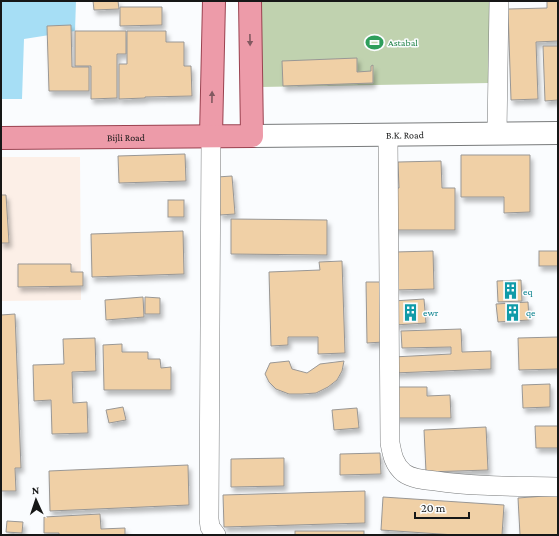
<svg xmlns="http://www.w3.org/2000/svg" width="559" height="536" viewBox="0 0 559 536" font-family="'Crimson Pro',serif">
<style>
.commercial{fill:#fcefe7}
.green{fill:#c0d2af}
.water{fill:#a6def5}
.building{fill:#f0d0a6;stroke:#999795;filter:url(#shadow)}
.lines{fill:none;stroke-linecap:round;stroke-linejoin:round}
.street-casing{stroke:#787a7b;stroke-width:20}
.secondary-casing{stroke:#787a7b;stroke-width:24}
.primary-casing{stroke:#9a4250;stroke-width:24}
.street{stroke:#fff;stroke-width:19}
.secondary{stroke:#fff;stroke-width:22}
.primary{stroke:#ed9ba9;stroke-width:22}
.oneway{fill:#825960}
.labels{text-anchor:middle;stroke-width:3;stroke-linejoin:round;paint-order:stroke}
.leisure-label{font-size:10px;fill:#27864d;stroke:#fafcfe;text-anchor:start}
.street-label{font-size:10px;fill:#161717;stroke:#fafcfe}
.culture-label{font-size:10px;fill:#0d838f;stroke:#fafcfe;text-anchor:start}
</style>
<defs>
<filter id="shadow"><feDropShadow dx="2.5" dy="4.5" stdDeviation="2" flood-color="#0004"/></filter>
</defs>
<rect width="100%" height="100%" fill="#fafcfe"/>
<path class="commercial" d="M1 157H80L81 300 1 301Z"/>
<path class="green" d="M261 1H491L490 83 260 87Z"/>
<path class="water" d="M1 1H76L75 31 24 39 22 99H1Z"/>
<g class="building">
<path d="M93 1H118L119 9 94 10Z"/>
<path d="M547 1H558V41L536 42 538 99 511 100 508 9 547 8Z"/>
<path d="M120 7H162V25L120 26Z"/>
<path d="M71 25 72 67H89V91H49L47 26Z"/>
<path d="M75 31H126V54H117V98L91 99V66H75Z"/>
<path d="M127 31H166V42H184V66H191L192 96 145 97V98L119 99V64H127Z"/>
<path d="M543 46H558V100L545 101Z"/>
<path d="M357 58V72L371 71V66L373 65V83L283 86 282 61Z"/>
<path d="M185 154 186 181 119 183 118 156Z"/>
<path d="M461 155H530V212L504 213V197H461Z"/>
<path d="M441 161 442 188H455V230H393V188H399L398 162Z"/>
<path d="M232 176 235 214 220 215 217 177Z"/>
<path d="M1 195H6L9 243H1Z"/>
<rect x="168" y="200" width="16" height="17"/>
<path d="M231 219 327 220V255L231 254Z"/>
<path d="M183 231 184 274 92 277 91 234Z"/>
<path d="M433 251 434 289 396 290 395 252Z"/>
<rect x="539" y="251" width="19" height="15"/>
<path d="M342 261 345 353 318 354V337H288V345L271 346 269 272 320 270 319 262Z"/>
<path d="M18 264H71V272H83V286L18 287Z"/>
<path d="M521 280 522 301 498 302 497 281Z"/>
<path d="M366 282H382L383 342 367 343Z"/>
<path d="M143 297 144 317 106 320 105 300Z"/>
<path d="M145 297 160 298V314H145Z"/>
<path d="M424 299 426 323 395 325 393 301Z"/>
<path d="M528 302 529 320 498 322 496 304Z"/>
<path d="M15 314 21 468H15L16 491H1V315Z"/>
<path d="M461 329 462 352 491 351V369L394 373 393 357 451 354V347L402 348 401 331Z"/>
<path d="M558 337V369L519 370 518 338Z"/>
<path d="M95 338 96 371 72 372 73 403 87 402 88 433 52 434 51 400 34 401 33 365 64 364 63 339Z"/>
<path d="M122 344V352H148V359H160L161 368 171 367V390H104L103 345Z"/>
<path d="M289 361 292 369 307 373 320 364 344 361 342 371 337 380 328 387 316 393 302 394H289L276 389 269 382 265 374 270 363Z"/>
<path d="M550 384V407L523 408 522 385Z"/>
<path d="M393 387H427V396L450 395 451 418H394Z"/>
<path d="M123 407 126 420 109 423 106 410Z"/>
<path d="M357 408 359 428 334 430 332 410Z"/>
<path d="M535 426H558V448H536Z"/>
<path d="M486 427 488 470 426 472 424 430Z"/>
<path d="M380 453 381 474 340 475V454Z"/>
<path d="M284 458V486L231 487V459Z"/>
<path d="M188 465 189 505 50 511 49 471Z"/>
<path d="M365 491V523L224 527 223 495Z"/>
<path d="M558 495V535H520L518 498Z"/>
<path d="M383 497 504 505 502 535H455L381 530Z"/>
<path d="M100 514 101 529 125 528V535H59V533H44V517Z"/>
<path d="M7 521 23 522 22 533 6 532Z"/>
<rect x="295" y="531" width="69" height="4"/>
</g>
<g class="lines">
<defs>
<g id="street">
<path d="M497 133 499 1"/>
<path d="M388 134 390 443C392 454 394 465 404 473 412 479 426 480 436 481 476 487 517 486 558 487"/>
<path d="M211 136 209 519 210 527 216 535"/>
</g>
<g id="secondary">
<path id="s1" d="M252 136 558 133"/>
</g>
<g id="primary">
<path d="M211 136 214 1"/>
<path id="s2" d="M1 138 252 136 250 1"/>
</g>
</defs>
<use href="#street" class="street-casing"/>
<use href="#secondary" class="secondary-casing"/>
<use href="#primary" class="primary-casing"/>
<use href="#street" class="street"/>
<use href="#secondary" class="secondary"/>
<use href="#primary" class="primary"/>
</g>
<defs><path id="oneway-solid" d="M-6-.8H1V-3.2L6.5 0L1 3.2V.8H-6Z"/></defs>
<g class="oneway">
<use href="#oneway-solid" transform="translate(250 40) rotate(89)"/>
<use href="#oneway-solid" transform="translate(212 97) rotate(-89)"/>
</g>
<defs>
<symbol id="stadium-bare" viewBox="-9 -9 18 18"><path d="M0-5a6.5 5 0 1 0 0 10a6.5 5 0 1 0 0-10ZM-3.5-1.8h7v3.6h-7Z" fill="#2e9e5b" stroke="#fafcfe" stroke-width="2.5" paint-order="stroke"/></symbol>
<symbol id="building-bare" viewBox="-9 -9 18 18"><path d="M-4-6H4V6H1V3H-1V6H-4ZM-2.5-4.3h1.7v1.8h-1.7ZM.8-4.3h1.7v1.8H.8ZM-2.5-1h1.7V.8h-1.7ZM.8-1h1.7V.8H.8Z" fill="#0f9aa8" stroke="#fafcfe" stroke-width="2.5" paint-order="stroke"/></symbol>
</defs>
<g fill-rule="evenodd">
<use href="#stadium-bare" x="362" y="30" width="25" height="25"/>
<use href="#building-bare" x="498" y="278" width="25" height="25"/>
<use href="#building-bare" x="398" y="300" width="25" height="25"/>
<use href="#building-bare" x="500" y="300" width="25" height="25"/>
</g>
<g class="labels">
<g class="leisure-label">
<text x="388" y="46">Astabal</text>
</g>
<g class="street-label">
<text dy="4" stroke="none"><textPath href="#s1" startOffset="153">B.K. Road</textPath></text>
<text dy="4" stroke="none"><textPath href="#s2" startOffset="125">Bijli Road</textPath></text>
</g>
<g class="culture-label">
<text x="523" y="295">eq</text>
<text x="423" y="316">ewr</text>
<text x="526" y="316">qe</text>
</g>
</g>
<rect width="559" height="536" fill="none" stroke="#161717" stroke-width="4"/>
<g transform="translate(36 500) rotate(357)" stroke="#fafcfe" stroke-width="3" paint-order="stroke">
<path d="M0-3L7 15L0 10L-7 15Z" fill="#161717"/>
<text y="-6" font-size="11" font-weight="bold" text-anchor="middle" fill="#161717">N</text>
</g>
<path d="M415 512v6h54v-6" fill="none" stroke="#161717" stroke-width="2"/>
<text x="421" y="512" font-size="12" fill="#161717" stroke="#fafcfe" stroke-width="3" paint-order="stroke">20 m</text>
</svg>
